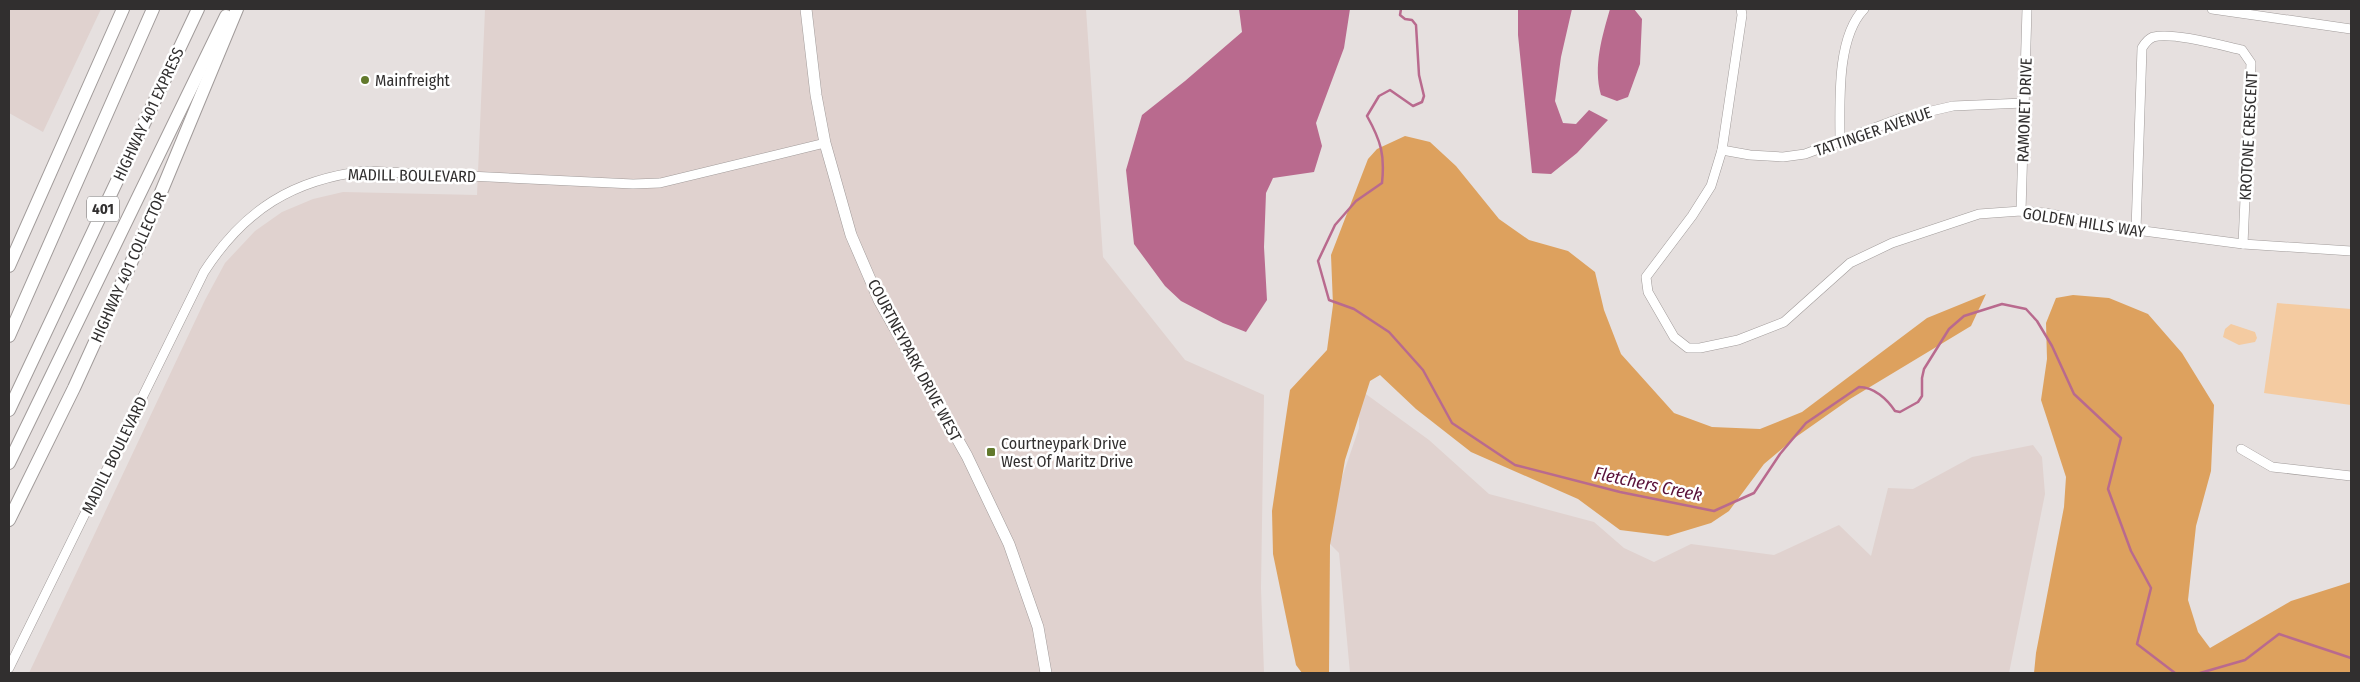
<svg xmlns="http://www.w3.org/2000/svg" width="2360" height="682" viewBox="0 0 2360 682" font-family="'Fira Sans Condensed',sans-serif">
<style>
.built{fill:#e0d2cf}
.green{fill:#f4cba1}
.forest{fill:#dda15e}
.water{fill:#b96a8e}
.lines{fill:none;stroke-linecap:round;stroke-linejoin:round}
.stream{stroke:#b96a8e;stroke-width:2.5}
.minor-casing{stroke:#a19b9a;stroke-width:10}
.major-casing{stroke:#a19b9a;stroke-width:12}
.highway-casing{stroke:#a19b9a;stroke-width:14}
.minor{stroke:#fff;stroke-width:9}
.major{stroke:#fff;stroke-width:11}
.highway{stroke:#fff;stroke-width:12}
.poi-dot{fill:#62792c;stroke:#fff;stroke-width:2}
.labels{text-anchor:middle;stroke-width:5;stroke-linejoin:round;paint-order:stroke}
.shield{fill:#fff;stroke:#6f6d6d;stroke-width:1}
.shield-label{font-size:15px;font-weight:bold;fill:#312f2f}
.poi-label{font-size:16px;fill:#312f2f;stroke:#fff;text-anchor:start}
.street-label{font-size:16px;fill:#312f2f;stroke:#fff}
.water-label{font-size:18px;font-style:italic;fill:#5b123a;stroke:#fff}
</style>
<rect width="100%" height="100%" fill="#e6e0df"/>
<g class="built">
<path d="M9 9H101L43 132 9 113Z"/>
<path d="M485 9H1086L1103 257 1185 360 1264 395 1261 588 1264 673H29L205 300 225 263 255 231 282 212 313 199 343 192 477 195Z"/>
<path d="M1359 389 1429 440 1489 494 1594 522 1624 548 1654 562 1691 544 1774 555 1839 525 1871 556 1888 488 1913 489 1972 457 2033 445 2042 457 2045 494 2009 673H1350L1339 553 1322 536 1359 428Z"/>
</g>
<g class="green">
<path d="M2277 303 2351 309V405L2264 393Z"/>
<path d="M2231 324 2255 332 2257 338 2255 342 2239 345 2223 337 2225 329Z"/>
</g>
<g class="forest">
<path d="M1405 136 1430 142 1456 166 1499 219 1529 240 1568 251 1595 272 1604 310 1621 354 1674 413 1712 427 1760 429 1802 412 1927 318 1986 294 1971 326 1850 399 1796 437 1764 464 1729 511 1711 523 1668 536 1620 530 1578 499 1471 452 1416 409 1380 375 1370 381 1345 460 1330 545 1329 673H1302L1296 665 1273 554 1272 511 1290 390 1327 350 1333 305 1331 255 1368 159 1377 149Z"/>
<path d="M2073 295 2109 298 2148 314 2182 353 2214 405 2211 471 2196 526 2188 600 2198 632 2210 648 2291 601 2351 582V673H2034L2036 653 2064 507 2066 477 2041 400 2047 359 2046 323 2056 298Z"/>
</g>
<g class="water">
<path d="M1239 9H1350L1344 48 1316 123 1322 146 1314 172 1273 178 1266 193 1264 247 1267 300 1246 332 1223 323 1181 301 1165 286 1134 244 1126 170 1142 115 1185 81 1242 32Z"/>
<path d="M1518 9H1572L1561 57 1555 101 1563 123 1576 124 1589 110 1608 120 1577 153 1551 174 1532 173 1518 35Z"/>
<path d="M1610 9H1634L1642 19 1640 64 1628 97 1617 101 1601 95C1593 66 1602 37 1610 9Z"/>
</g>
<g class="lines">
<g class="stream">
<path d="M1401 9 1400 15 1405 19 1412 20 1416 25 1419 75 1424 96 1422 102 1413 106 1390 90 1379 96 1367 116C1381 141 1385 155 1382 183L1356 201 1335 225 1318 261 1329 300 1354 309 1389 332 1423 370 1452 423 1515 465 1620 492 1714 511 1754 493 1780 454 1806 423 1859 387C1874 387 1887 399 1895 411L1900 412 1918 402 1922 396V378L1924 369 1949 329 1964 316 2002 304 2026 309 2037 321 2052 346 2074 394 2121 438 2108 489 2131 551 2151 588 2137 644 2175 673"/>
<path d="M2200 673 2245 660 2279 634 2351 658"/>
</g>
<defs>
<g id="minor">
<path d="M1741 9 1742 15 1722 150 1711 186 1692 216 1646 277 1648 292 1674 337 1688 348H1700L1738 340 1784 322 1850 263 1892 243 1979 214 2021 211 2045 213 2136 230 2243 244 2351 251"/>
<path d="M2212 9 2351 29"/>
<path d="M1840 142C1840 103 1836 38 1864 9"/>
<path d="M1722 150 1750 155 1783 157 1805 154 1901 118 1953 106 2024 103"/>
<path d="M2021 211 2027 9"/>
<path d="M2136 230 2142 48C2145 43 2148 39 2153 37 2173 32 2220 45 2242 50L2251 63 2243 244"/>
<path d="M2241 449 2272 467 2351 476"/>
<path d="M9 668 204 272C244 210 293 179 366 171L633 184 660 183 825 143"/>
</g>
<path id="major" d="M806 9 816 95 825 143 851 235 879 300 967 456 1009 544 1038 627 1046 673"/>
<g id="highway">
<path d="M9 266 123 9"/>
<path d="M9 336 153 9"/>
<path d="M9 410 198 9"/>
<path d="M9 463 226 16"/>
<path d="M9 520 74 388 140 243 237 9"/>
</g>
</defs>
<use href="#minor" class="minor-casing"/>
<use href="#major" class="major-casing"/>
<use href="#highway" class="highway-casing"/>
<use href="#minor" class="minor"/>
<use href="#major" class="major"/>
<use href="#highway" class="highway"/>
</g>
<g class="poi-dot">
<circle cx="365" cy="80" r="5"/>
<rect x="986" y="447" width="10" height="10" rx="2.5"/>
</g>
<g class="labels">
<rect class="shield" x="87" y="196.5" width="32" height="25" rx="4"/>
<g class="shield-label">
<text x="103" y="214">401</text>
</g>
<g class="poi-label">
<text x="375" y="86">Mainfreight</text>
<text x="1001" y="449">Courtneypark Drive<tspan x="1001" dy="18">West Of Maritz Drive</tspan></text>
</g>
<g class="street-label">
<text transform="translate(2024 110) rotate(-88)" y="6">RAMONET DRIVE</text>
<text transform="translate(148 114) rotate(-65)" y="6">HIGHWAY 401 EXPRESS</text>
<text transform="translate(1873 131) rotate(-19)" y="6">TATTINGER AVENUE</text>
<text transform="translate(2248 136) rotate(-87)" y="6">KROTONE CRESCENT</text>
<text transform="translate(412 175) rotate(1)" y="6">MADILL BOULEVARD</text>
<text transform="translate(2084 222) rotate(9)" y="6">GOLDEN HILLS WAY</text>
<text transform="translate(128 267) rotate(-66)" y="6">HIGHWAY 401 COLLECTOR</text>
<text transform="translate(915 360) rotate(62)" y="6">COURTNEYPARK DRIVE WEST</text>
<text transform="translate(114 455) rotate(-64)" y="6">MADILL BOULEVARD</text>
</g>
<g class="water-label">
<text transform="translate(1648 484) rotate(12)" y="6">Fletchers Creek</text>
</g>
</g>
<rect width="2360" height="682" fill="none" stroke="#312f2f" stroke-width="20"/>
</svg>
